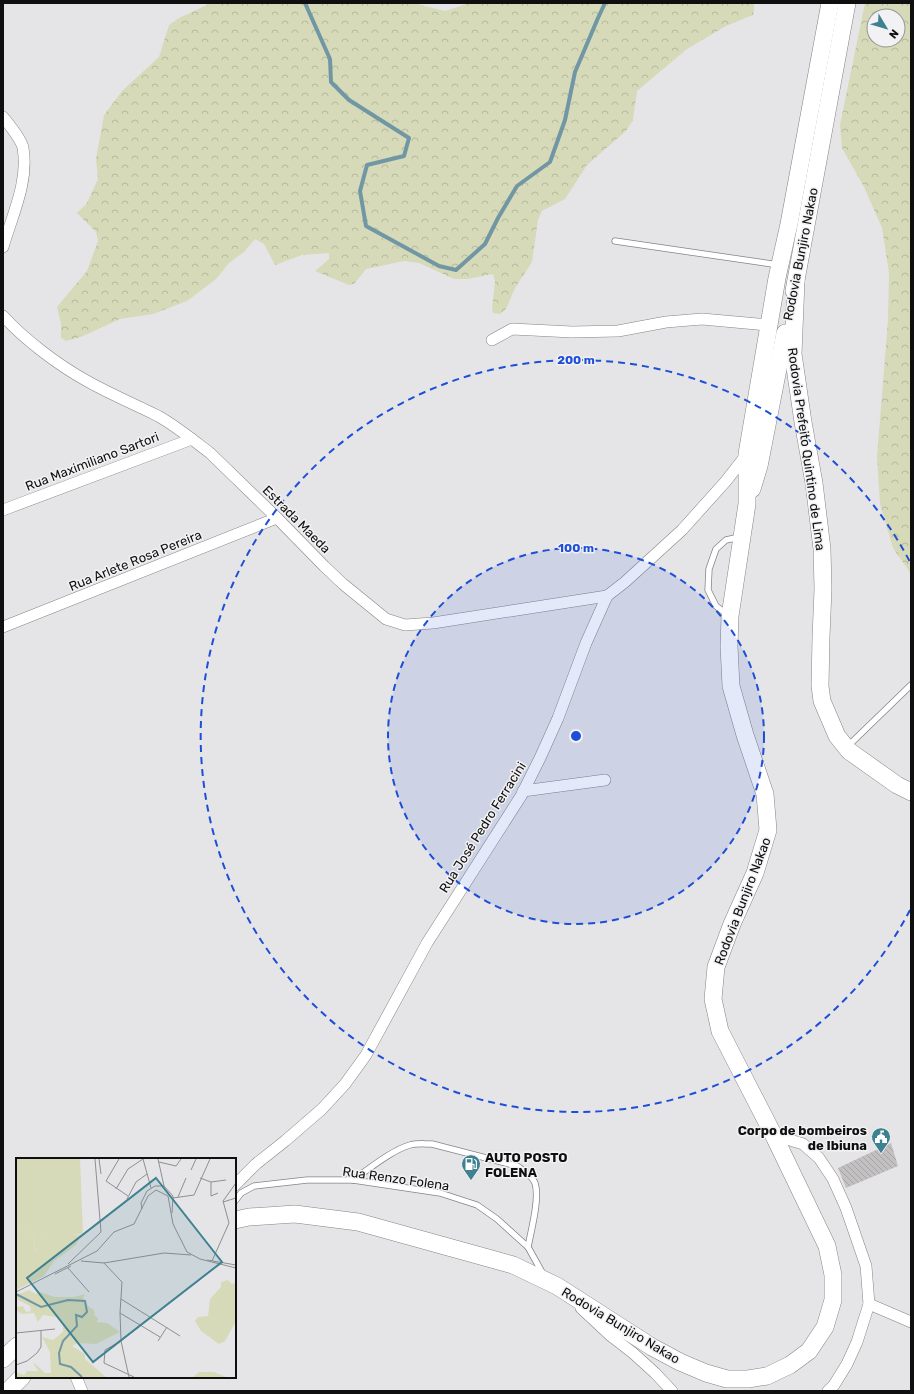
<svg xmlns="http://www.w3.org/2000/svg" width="914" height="1394" viewBox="0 0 914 1394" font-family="Rubik,sans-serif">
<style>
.forest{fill:url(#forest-crowns);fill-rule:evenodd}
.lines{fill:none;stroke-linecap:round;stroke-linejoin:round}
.stream{stroke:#7197a5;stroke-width:4}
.building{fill:url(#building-back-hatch)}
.service-casing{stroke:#848486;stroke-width:7}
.minor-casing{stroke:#848486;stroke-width:12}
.primary-casing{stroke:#848486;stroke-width:18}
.service{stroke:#fff;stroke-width:5.5}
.minor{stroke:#fff;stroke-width:11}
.primary{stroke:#fff;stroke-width:17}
.ring{fill:none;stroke:#1d4ed8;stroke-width:2;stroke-dasharray:7 5}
.labels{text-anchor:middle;stroke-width:3;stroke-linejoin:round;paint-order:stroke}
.street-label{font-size:13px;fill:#0f0f0f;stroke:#f2f2f4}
.poi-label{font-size:13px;font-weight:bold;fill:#0f0f0f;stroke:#f2f2f4;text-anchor:end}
.inset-river{fill:none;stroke:#7197a5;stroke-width:2}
.inset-road{fill:none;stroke:#8f8f91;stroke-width:1}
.view{fill:#3e8191;fill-opacity:0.15;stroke:#3e8191;stroke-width:2}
.inset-edge{fill:none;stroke:#0f0f0f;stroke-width:2}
.centre{fill:#1d4ed8;stroke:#f2f2f4;stroke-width:2}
.ring-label{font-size:12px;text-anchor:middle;font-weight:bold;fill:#1d4ed8;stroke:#f2f2f4;stroke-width:3;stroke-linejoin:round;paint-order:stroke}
</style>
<defs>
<pattern id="forest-crowns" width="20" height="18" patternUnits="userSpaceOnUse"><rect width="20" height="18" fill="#d6dab8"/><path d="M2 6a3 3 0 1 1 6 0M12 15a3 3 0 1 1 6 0" fill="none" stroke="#b6ba9d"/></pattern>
<pattern id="building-back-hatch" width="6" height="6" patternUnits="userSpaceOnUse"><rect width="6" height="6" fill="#c2c0c1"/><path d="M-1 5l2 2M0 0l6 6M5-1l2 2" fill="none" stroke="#a6a4a5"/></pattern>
</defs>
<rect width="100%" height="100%" fill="#e5e5e7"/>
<g class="forest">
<path d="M211 3H417L421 5 445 11 470 3H754V9L753 15 726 26 687 49 637 91 633 120 626 131 587 165 565 199 542 211 538 220 532 262 515 288 506 309 500 314 493 313 492 310 495 281 493 274 467 279H454L419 263 404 261 366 269 354 284 349 285 315 271 329 259V253L302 255 275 265 264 244 255 239 244 252 229 263 216 279 187 301 153 314 120 319 81 337 66 341 61 338V324L57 307 87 271 98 241 96 232 77 213 87 203 98 179 96 159 104 115 122 91 159 57 169 25 179 18Z"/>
<path d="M865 3H911V574L893 548 880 504 877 457 888 320 889 273 882 228 864 187 842 148 840 125ZM874 16H898V40H874Z"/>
</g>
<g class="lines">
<path class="stream" d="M305 3 330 59 331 82 349 100 409 138 404 156 367 165 360 191 366 226 439 266 456 270 485 244 498 218 517 186 550 162 565 120 575 72 598 18 605 3"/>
</g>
<path class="building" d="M891 1143 898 1166 846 1188 838 1168Z"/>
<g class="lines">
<defs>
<g id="service">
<path d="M615 241 779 265"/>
<path d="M728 615 716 606 708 590 709 569 716 549 726 540 740 537"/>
<path d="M848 746 911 685"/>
<path d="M353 1180C369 1169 392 1150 410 1145 417 1143 425 1144 432 1144L517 1166C524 1171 532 1175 535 1183 540 1198 531 1231 528 1247"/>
<path d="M235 1201 241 1193 254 1186 307 1180H353L440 1193 477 1205 497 1219 528 1247 543 1274"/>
</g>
<g id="minor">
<path d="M3 117C8 123 22 141 23 148 29 181 12 216 3 247"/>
<path d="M3 316C25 340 58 365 87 381 110 394 134 404 158 416 176 426 193 440 210 453L277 518 324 566 343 584 386 619 405 625 433 623 607 596"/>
<path d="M492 340 512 329 572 332 618 331 666 322 702 319 768 325"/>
<path d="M3 510 192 439"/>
<path d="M3 627 277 518"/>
<path d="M523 791 605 780"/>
<path d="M775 1138 787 1139 803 1144 819 1158 833 1179 846 1208 866 1266 869 1304 857 1342 847 1364 834 1385 828 1391"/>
<path d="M235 1185 256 1164 285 1141 322 1109 345 1084 366 1055 427 943 521 796 540 758 558 718 586 643 607 596 625 582 682 530 726 481 747 454"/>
<path d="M869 1304 911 1322"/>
<path d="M581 1308 611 1336 633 1353 655 1373 672 1391"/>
<path d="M76 1377 82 1391"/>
</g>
<g id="primary">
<path d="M796 281 793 354 803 422 814 483 822 549 823 589 821 637 820 686 822 701 837 736 849 751 897 785 911 792"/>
<path d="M794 291 847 3"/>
<path d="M752 489 759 466 785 333"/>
<path d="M235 1220 249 1217 295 1214 358 1222 513 1265 557 1286 652 1347 680 1362 706 1373 727 1379H748L767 1376 790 1365 809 1351 825 1327 833 1300V1275L827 1246 775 1138 720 1031 713 999 716 967 732 924 755 873 768 830 765 794 745 735 731 686 729 646 730 616 747 504V454L777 278 789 224 830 3"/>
<path d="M3 1359 17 1346"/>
<path d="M8 1391 22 1377"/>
</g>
</defs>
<use href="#service" class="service-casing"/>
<use href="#minor" class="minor-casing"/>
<use href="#primary" class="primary-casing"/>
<use href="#service" class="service"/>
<use href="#minor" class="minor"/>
<use href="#primary" class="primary"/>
</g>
<circle cx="576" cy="736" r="188" fill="#1d4ed8" fill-opacity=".12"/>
<g class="ring">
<circle cx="576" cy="736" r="188"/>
<path d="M910 910A376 376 0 1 1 910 562"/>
</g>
<defs>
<symbol id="civic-pin" viewBox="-11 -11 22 30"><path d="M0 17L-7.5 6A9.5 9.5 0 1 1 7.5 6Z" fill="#3e8191" stroke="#f2f2f4"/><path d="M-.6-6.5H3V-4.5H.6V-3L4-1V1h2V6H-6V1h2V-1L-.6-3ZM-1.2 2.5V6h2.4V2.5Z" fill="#fff"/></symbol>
<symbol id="fuel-pin" viewBox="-11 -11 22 30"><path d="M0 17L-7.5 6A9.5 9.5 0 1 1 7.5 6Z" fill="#3e8191" stroke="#f2f2f4"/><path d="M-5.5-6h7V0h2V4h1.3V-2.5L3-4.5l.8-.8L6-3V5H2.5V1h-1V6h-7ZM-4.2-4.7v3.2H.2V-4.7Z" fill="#fff"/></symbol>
</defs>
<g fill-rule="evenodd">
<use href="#civic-pin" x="870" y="1126" width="22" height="30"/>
<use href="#fuel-pin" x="460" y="1153" width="22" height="30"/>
</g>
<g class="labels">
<g class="street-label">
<text transform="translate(800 254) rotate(-79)" y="5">Rodovia Bunjiro Nakao</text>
<text transform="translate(807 449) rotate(82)" y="5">Rodovia Prefeito Quintino de Lima</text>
<text transform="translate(92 461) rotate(-21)" y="5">Rua Maximiliano Sartori</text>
<text transform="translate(297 519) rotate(45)" y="5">Estrada Maeda</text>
<text transform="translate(135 560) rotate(-22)" y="5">Rua Arlete Rosa Pereira</text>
<text transform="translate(482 827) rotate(-58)" y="5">Rua José Pedro Ferracini</text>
<text transform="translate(742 901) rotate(-69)" y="5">Rodovia Bunjiro Nakao</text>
<text transform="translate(396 1178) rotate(8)" y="5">Rua Renzo Folena</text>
<text transform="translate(621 1325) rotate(31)" y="5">Rodovia Bunjiro Nakao</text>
</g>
<g class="poi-label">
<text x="867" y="1135">Corpo de bombeiros<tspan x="867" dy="15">de Ibiuna</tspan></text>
<text x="485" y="1162" text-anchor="start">AUTO POSTO<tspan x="485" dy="15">FOLENA</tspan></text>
</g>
</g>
<g transform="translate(16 1158)">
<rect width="220" height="220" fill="#e5e5e7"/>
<path d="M0 67 17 77 19 93 26 84 25 79 28 75 65 77 60 87 38 103 28 118 0 132ZM212 122 216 126 220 125V163L209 183 203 186 185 173 179 163 182 159 192 158 194 141 205 129V124ZM13 132 20 136 24 134 39 139H57L70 136 67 139 72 148 78 152 79 156H77L82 160 81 164 91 165 104 174 80 186 62 185 56 188 69 196V201L90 219H0V214L8 217 11 213H22L17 204 29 215H35L34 194 26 179 37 182 47 174V165L40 159 27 157 22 164 18 155 6 156 0 152V149L7 148 10 154 15 153 14 148 2 142 0 137ZM183 214H198L210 219H177Z" fill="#d6dab8"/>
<path d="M0 1H64L67 76 39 78 28 75 25 79 33 92 31 102H21L17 77 0 67Z" fill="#d6dab8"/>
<path class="inset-river" d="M0 136 25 149 52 142 69 143 71 154 66 159 60 157 61 168 47 183 43 195 44 206 55 209 66 219"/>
<path class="inset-road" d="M83 1 85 16M103 1 90 23 112 38M127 1 135 30M142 1 148 28 157 38 156 55M143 4 160 8 165 1M175 12 180 1M184 20 195 24V38L202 35M195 24 210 22M100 31 112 11 127 1M162 39 170 20M157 40 178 37 194 1M111 41 120 24 131 16M207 44 220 40M126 51 125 45 131 33 139 28H148M191 102 220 107M65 103 88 105 148 95 175 97M196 103 213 65 207 43 220 25M88 105 106 124 104 155 105 183 113 219M52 106 85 74 79 1M52 110 73 134M39 116 55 108M0 134 81 93 98 74 118 66 132 38 140 32 152 38 157 66 171 94 184 101 220 110M105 141 164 178M104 155 144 179M0 175 39 171M105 183 89 192 88 205 118 219M142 183 151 169M0 207 11 203 21 195 25 189V172"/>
<path class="view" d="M140 20 206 104 77 204 11 120Z"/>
<rect width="220" height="220" class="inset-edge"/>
</g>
<circle cx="576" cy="736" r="6" class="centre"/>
<g class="ring-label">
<text x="576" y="364">200 m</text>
<text x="576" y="552">100 m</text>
</g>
<rect width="914" height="1394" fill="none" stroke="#0f0f0f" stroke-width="8"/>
<g transform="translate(886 28) rotate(128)"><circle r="19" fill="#f2f2f4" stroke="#979798"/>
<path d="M0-3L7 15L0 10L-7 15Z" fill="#3e8191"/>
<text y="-6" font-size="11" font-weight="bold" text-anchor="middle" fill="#0f0f0f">N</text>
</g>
</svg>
